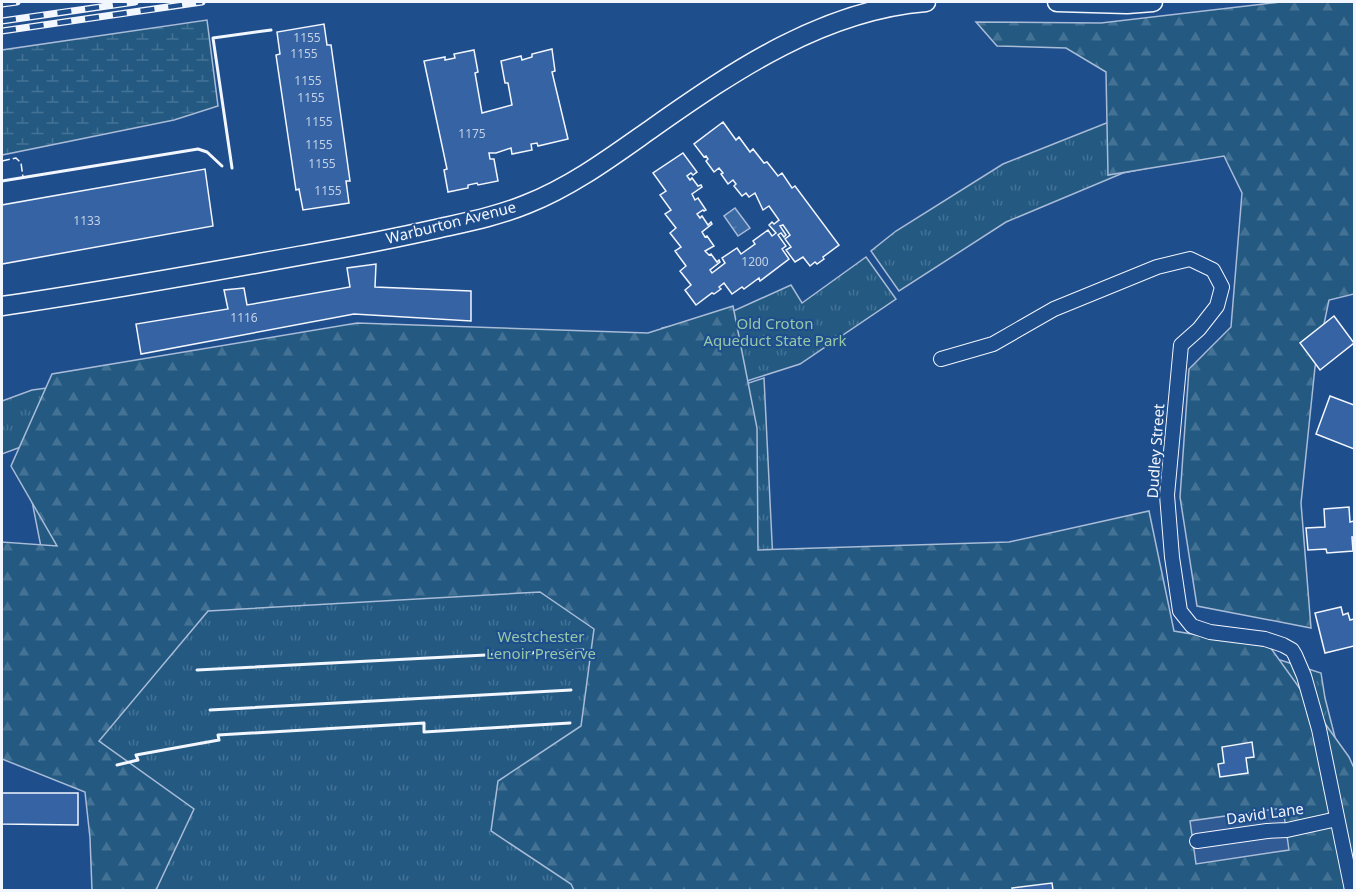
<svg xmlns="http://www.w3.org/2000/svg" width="1356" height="892" viewBox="0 0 1356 892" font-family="'Noto Sans',sans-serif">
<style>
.grass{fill:url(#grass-tufts);stroke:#a8bbd7;stroke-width:1.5}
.forest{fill:url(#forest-firs);stroke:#a8bbd7;stroke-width:1.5}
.wetland{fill:url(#wetland-marsh);stroke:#a8bbd7;stroke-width:1.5}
.parking{fill:#305b95;stroke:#a8bbd7;stroke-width:1.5}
.water{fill:url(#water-ripples);stroke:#a8bbd7;stroke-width:1.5}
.building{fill:#3563a3;stroke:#f2f6ff;stroke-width:1.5}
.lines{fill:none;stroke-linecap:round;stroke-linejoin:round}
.minor-casing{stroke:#f2f6ff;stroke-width:16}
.tertiary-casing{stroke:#f2f6ff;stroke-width:21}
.minor{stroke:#1f4e8c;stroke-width:14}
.tertiary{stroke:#1f4e8c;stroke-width:18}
.rail-casing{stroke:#f2f6ff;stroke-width:7}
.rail{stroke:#1f4e8c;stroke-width:4.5;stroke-dasharray:14;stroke-linecap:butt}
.fence{stroke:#f2f6ff;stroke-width:1.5;stroke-dasharray:8 3;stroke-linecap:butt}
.wall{stroke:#f2f6ff;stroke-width:3}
.labels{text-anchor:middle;stroke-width:4.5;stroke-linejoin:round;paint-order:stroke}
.number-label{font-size:12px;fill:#c3d1e8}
.street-label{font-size:15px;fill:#f2f6ff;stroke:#1f4e8c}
.park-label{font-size:15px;fill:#97c8a6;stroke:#1f4e8c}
</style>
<defs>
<pattern id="grass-tufts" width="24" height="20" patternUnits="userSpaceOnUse" patternTransform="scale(1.5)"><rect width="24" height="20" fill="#245a82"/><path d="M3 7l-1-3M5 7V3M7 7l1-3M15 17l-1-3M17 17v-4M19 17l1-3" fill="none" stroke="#447295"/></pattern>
<pattern id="forest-firs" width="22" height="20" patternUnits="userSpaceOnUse" patternTransform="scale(1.5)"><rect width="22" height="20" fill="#245a82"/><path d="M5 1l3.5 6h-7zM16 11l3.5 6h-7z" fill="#447295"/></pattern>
<pattern id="wetland-marsh" width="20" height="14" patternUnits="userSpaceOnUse" patternTransform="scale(1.5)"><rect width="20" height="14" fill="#245a82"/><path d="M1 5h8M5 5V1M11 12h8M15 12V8" fill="none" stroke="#447295"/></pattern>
<pattern id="water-ripples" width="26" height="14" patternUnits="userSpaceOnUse" patternTransform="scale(1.5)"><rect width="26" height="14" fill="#3b69a3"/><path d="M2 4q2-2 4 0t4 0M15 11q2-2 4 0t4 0" fill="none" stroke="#587fb1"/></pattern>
</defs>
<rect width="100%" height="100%" fill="#1f4e8c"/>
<g class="grass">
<path d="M1124 116 1354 126 1123 173 1006 222 899 291 871 251 896 231 1003 164Z"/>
<path d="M866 257 896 299 800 364 690 399 37 441 2 454V401L32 390 327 351H664L662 328 729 313 791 285 802 303Z"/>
<path d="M764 378 773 562 1182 656 1277 659 1321 673 1325 698 1338 749 1354 890H115L86 777 22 450 690 402Z"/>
</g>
<g class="forest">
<path d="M1281 2H1354V294L1329 300 1315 367 1301 503 1311 628 1197 606 1180 497 1189 369 1231 327 1242 193 1224 156 1108 175 1106 72 1066 48 997 46 976 22 1101 23Z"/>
<path d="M733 306 757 428 758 550 1009 542 1149 511 1174 631 1270 647 1349 757 1354 768V890H574L571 884 491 831 498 781 581 726 594 629 540 592 208 611 99 741 194 809 156 890H92L90 838 85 792 2 759V542L57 546 11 466 52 374 357 323 648 333Z"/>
</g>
<path class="wetland" d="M207 20 218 106 174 120 2 155V50Z"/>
<path class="parking" d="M1283 808 1289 850 1196 864 1190 821Z"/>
<path class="water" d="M735 208 750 228 738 236 724 216Z"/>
<g class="building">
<path d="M324 24 327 45H331L350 181H346L349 203 303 210 299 189 296 190 276 55 280 54 277 32Z"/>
<path d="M552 49 555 71 552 72 568 139 538 146 537 143 531 144 532 150 512 154 511 148 496 153H489L490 159H494L498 181 478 185 477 183 468 185V188L448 192 444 170 447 169 424 61 445 57V60L455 58 454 54 474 50 478 72 475 73 482 113 512 105 508 83H505L501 61 521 56 522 60 532 57V54Z"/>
<path d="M723 122 736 140 739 137 750 152 753 149 764 163 767 162 778 176 782 173 792 188 795 186 839 245 823 257 824 259 817 264 815 262 810 266 803 257 795 262 786 250 791 247 785 239 790 235 783 225 780 226 786 235 784 237 781 233 778 235 786 246 782 249 789 259 760 281 759 278 744 289 742 287 732 294 724 283 719 287 721 289 714 294 712 293 696 305 685 290 691 285 680 271 686 266 675 251 681 247 670 233 676 228 665 214 671 210 660 195 666 191 653 173 683 153 697 172 693 175 691 173 687 176 690 180 692 178 698 186 701 185 702 187 692 194 695 200 698 198 706 210 704 211 703 210 697 214 700 218 702 216 708 225 711 222 712 224 702 232 705 237 707 236 714 246 705 251 709 255 711 254 717 262 719 260 720 262 710 270 712 273 725 263 722 258 737 248 741 254 755 244 753 241 768 230 772 236 776 233 769 225 772 222 774 224 779 220 769 206 763 210 755 193 749 197 746 193 742 196 734 186 736 184 733 180 728 184 721 174 723 173 719 168 714 172 706 161 708 159 706 156 704 157 694 144Z"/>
<path d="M205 169 213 226 2 264V205Z"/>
<path d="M376 264 375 287 471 291V321L354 314 141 354 136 324 228 309 224 290 244 288 247 305 350 287 347 268Z"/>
<path d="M1334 316 1354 343 1320 370 1300 343Z"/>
<path d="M1330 396 1354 405V449L1316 434Z"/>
<path d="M1349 507 1350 522 1354 521V537H1352L1353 551 1327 553 1326 549 1308 550 1306 528 1325 527 1324 509Z"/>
<path d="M1341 607 1343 615 1348 613 1350 620 1354 619V646L1325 653 1315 613Z"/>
<path d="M1252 742 1254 757 1246 758 1248 773 1220 777 1218 764 1224 763 1222 747Z"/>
<path d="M2 766V793H78V825L2 824Z"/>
<path d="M1052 883 1053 890H1013L1012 888Z"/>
</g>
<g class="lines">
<defs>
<g id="minor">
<path d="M941 359 993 344 1054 309 1157 267 1190 259 1213 270 1222 287 1217 306 1199 329 1181 345 1167 495 1172 557 1180 611 1192 626 1210 632 1265 639 1283 645 1292 650 1295 655 1304 676 1319 729 1352 890"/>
<path d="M1197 841 1267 831 1287 830 1337 819"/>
</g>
<g id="tertiary">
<path d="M1057 2 1127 4 1153 2"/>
<path d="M2 306C106 291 210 272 315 253 355 246 396 238 436 229 467 222 498 216 527 204 573 186 614 155 654 127 735 70 824 10 926 2"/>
</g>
</defs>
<use href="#minor" class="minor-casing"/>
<use href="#tertiary" class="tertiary-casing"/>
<use href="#minor" class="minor"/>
<use href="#tertiary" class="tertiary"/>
<defs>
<g id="rail">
<path d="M2 4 17 2"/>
<path d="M2 21 135 2"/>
<path d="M2 31 202 2"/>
</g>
</defs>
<use href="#rail" class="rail-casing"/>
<use href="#rail" class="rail"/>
<path class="fence" d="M2 161 16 158 21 163 23 177"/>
<g class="wall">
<path d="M232 168 213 38 271 30"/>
<path d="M2 181 198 149 207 152 222 166"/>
<path d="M197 670 583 650"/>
<path d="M210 710 571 690"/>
<path d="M117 765 138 760 136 755 219 740 218 735 424 723V732L570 723"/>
</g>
</g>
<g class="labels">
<g class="number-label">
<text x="307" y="42">1155</text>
<text x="304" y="58">1155</text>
<text x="308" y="85">1155</text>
<text x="311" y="102">1155</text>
<text x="319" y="126">1155</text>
<text x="472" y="138">1175</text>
<text x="319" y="149">1155</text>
<text x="322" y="168">1155</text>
<text x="328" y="195">1155</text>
<text x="87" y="225">1133</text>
<text x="755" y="266">1200</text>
<text x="244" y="322">1116</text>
</g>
<g class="street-label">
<text transform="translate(451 223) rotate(-14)" y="5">Warburton Avenue</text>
<text transform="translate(1156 451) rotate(-86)" y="5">Dudley Street</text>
<text transform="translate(1265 814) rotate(-8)" y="5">David Lane</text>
</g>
<g class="park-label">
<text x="775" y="329">Old Croton<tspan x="775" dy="17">Aqueduct State Park</tspan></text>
<text x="541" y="642">Westchester<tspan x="541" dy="17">Lenoir Preserve</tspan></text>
</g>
</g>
<rect width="1356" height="892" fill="none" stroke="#f2f6ff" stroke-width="6"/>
</svg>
